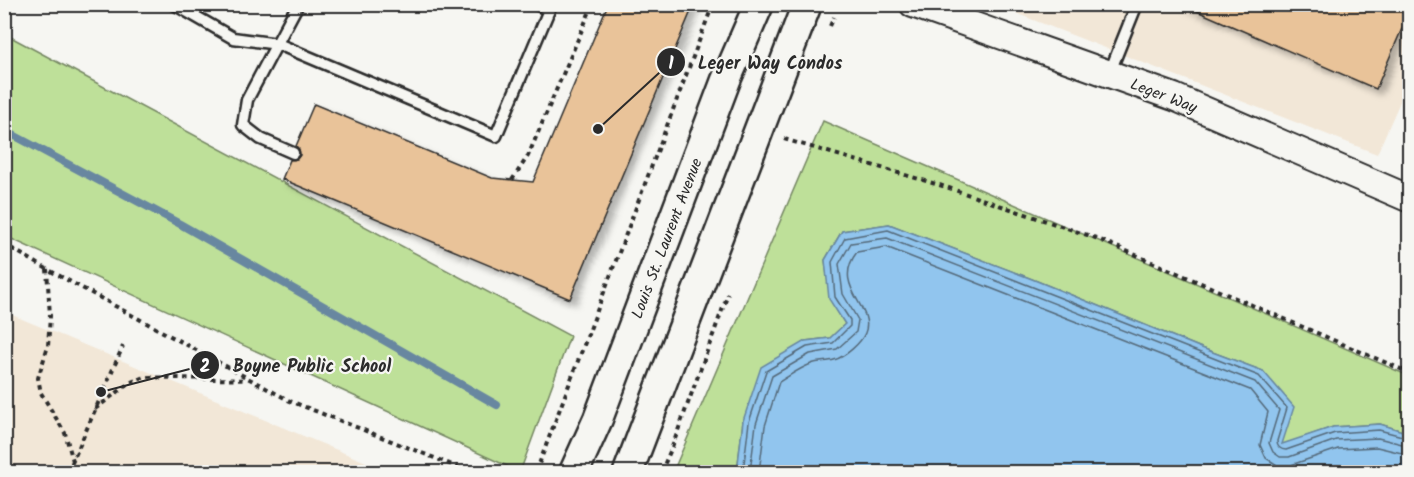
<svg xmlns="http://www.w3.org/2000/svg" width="1414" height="477" viewBox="0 0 1414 477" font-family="Kalam,sans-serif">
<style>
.built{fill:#f2e7d7}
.green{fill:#bee099;stroke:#748662;stroke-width:1.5}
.water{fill:#91c5ee;stroke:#6887a0;stroke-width:1.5}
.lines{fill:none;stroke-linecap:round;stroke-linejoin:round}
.shore{stroke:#546979;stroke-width:1.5}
.stream{stroke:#6887a0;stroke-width:8}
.building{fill:#e9c399;stroke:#2b2b2b;stroke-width:1.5;filter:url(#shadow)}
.service-casing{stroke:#2b2b2b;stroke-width:15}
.tertiary-casing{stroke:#2b2b2b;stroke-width:30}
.secondary-casing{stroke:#2b2b2b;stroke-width:33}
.path{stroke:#2b2b2b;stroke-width:4;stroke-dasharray:4.5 4.5;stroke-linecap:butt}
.service{stroke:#f6f6f2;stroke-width:10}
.tertiary{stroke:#f6f6f2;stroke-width:26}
.secondary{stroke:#f6f6f2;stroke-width:28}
.labels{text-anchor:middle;stroke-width:4.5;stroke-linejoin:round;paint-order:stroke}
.street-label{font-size:16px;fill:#2b2b2b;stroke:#f6f6f2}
.leader{fill:none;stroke:#2b2b2b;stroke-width:2}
.callout-dot{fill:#2b2b2b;stroke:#f6f6f2;stroke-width:2}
.mark-label{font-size:18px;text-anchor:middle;font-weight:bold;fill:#fff}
.callout-label{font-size:18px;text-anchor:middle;font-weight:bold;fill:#2b2b2b;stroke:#f6f6f2;stroke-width:4.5;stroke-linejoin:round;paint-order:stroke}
</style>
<defs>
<filter id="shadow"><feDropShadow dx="5.5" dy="5.5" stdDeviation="3" flood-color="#0004"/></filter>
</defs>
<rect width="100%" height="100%" fill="#f6f6f2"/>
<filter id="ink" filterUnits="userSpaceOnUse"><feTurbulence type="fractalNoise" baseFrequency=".0167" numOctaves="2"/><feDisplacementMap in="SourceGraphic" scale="12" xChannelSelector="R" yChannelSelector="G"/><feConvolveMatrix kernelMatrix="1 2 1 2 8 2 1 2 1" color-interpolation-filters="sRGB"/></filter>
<g filter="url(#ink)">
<g class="built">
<path d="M995 5H1409V81L1377 154Z"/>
<path d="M5 312 390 472H5Z"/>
</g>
<g class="green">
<path d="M5 34 570 336 520 472 5 236Z"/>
<path d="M823 121 1409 376V433L1380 424 1333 427 1282 445 1263 371 1199 347 1032 279 889 224 842 231 825 260 830 299 845 324 830 338 805 341 743 421 737 472H673Z"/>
</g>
<path class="water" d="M889 224 1032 279 1199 347 1263 371 1294 407 1282 444 1333 427 1380 424 1409 433V472H737L743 421 761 367 805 341 830 338 845 324 829 299 825 260 842 231Z"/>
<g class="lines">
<g class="shore">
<path d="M743 472 749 422 766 371 807 347 833 343 850 326V320L835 297 832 262 845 238 888 230 1259 376 1287 408 1277 441C1277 447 1281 450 1286 450L1335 433 1379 430 1410 438"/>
<path d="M750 472 756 424 772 376 810 354 837 349 856 332 858 320 843 294 839 264 851 243 887 238 1255 382 1279 410 1269 443 1273 452 1280 457H1289L1336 440 1378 438 1410 446"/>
<path d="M759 472 765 426 779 382C789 376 800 368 811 364 818 361 827 362 834 360 845 357 861 343 865 333 876 307 830 287 857 252L886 247 1250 390 1268 412 1260 445 1266 458 1277 465H1291L1338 449 1377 447 1410 455"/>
</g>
<path class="stream" d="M4 130 180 224 497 405"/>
</g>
<g class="building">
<path d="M608 4H694L570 299 282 179 290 160 297 159 300 155 299 149 296 146 314 104 492 178 533 182Z"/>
<path d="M1181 4H1410V10L1376 89Z"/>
</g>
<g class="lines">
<defs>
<g id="service">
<path d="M174 4 233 38 278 44 496 136 549 10 536 4"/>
<path d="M1109 74 1137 4"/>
<path d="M293 153 261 139 243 125 247 100 298 4"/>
</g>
<path id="tertiary" d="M913 4 1174 97 1410 199"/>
<g id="secondary">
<path d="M574 472 598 419 726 80 759 4"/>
<path d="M628 472 807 4"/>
</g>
</defs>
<use href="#service" class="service-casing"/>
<use href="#tertiary" class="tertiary-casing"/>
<use href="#secondary" class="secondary-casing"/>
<g class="path">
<path d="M830 26 834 17"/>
<path d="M784 139 946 187 1096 238 1410 373"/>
<path d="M512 180 528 156 593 4"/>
<path d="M4 244 47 269 290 401 470 472"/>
<path d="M47 269 50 316 48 346 38 378 41 393 65 433 73 461"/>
<path d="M95 409 131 382 144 377 247 380"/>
<path d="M68 472 123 346"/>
<path d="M536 472 713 4"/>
<path d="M661 472 672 447 728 294"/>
</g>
<use href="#service" class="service"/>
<use href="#tertiary" class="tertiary"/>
<use href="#secondary" class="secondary"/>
</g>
</g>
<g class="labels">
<g class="street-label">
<text transform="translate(1164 95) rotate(21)" y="6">Leger Way</text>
<text transform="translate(666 238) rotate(-69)" y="6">Louis St. Laurent Avenue</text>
</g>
</g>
<path class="leader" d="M598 129L671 62M101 392L205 365"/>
<g class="callout-dot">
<circle cx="598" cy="129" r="6"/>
<circle cx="101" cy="392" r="6"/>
<circle cx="671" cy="62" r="15"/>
<circle cx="205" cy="365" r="15"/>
</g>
<g class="mark-label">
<text x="671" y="69">1</text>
<text x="205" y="372">2</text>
</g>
<g class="callout-label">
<text x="770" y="69">Leger Way Condos</text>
<text x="312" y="372">Boyne Public School</text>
</g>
<rect width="1414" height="477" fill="none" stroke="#f6f6f2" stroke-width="24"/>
<rect x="12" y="12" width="1390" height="453" fill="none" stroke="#2b2b2b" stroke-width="2" filter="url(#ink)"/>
</svg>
